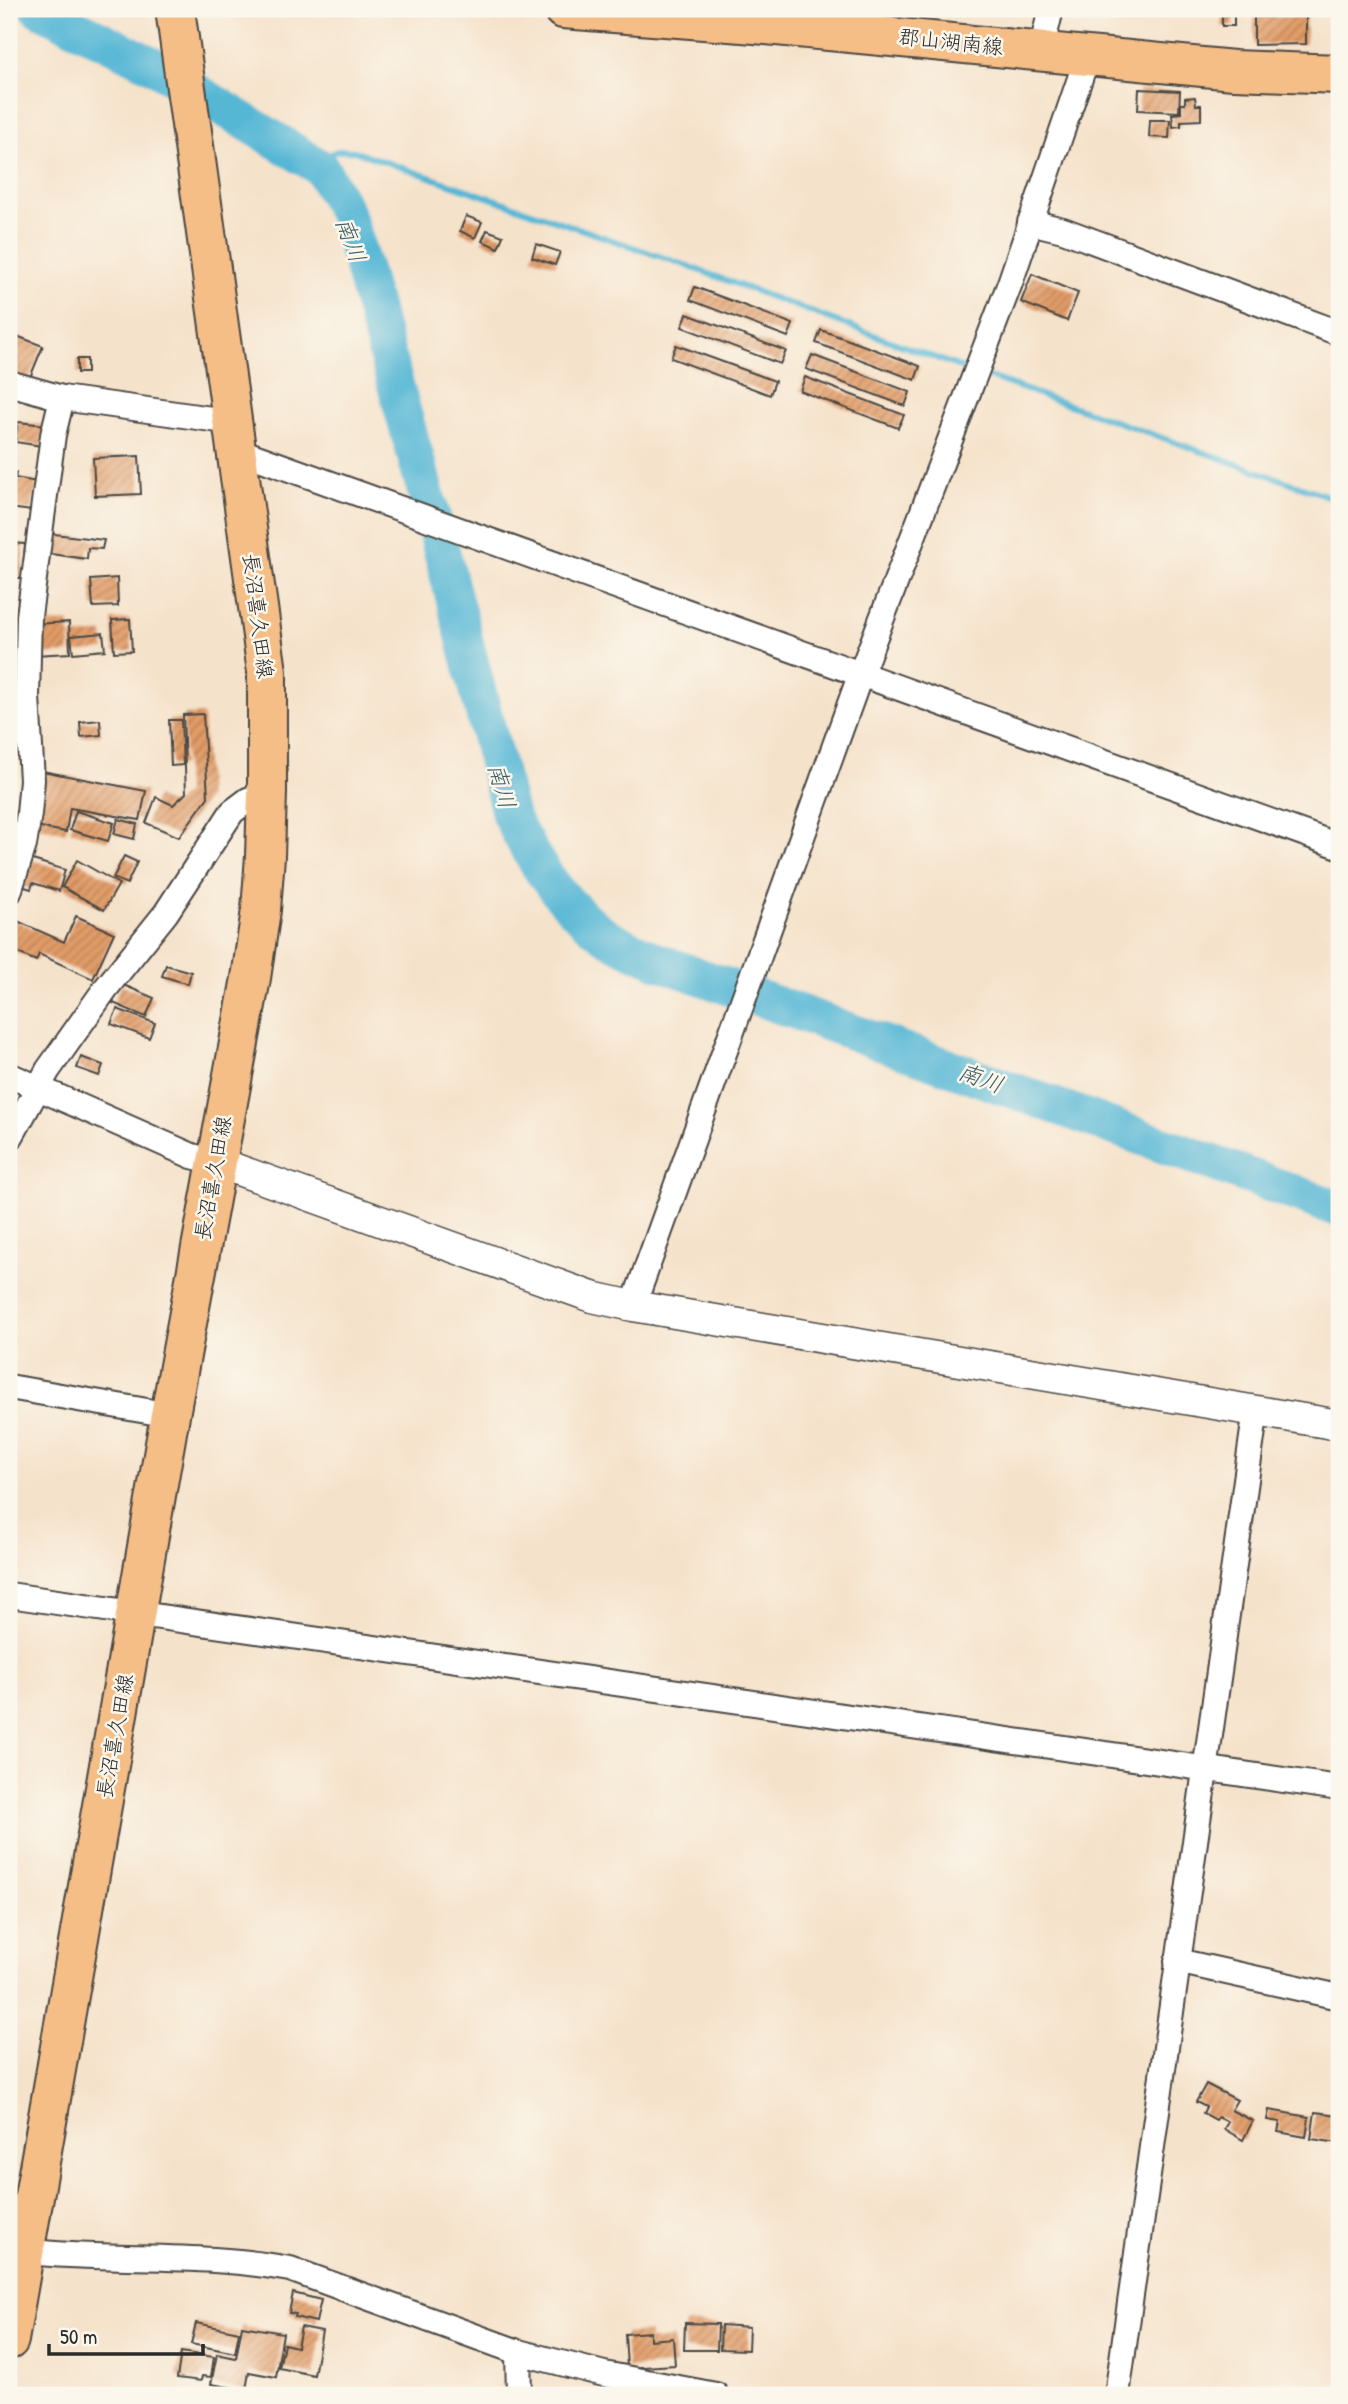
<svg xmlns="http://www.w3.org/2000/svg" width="1348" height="2404" viewBox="0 0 1348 2404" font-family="'Patrick Hand','Klee One',sans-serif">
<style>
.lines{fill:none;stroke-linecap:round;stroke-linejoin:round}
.stream{stroke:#57b7d5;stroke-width:6}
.river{stroke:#57b7d5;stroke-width:37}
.building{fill:url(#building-hatch)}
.minor-casing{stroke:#494643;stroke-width:28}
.tertiary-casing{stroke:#494643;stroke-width:33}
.primary-casing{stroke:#494643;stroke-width:42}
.minor{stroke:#fff;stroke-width:24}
.tertiary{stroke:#fff;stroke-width:30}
.primary{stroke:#f6be87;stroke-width:38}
.labels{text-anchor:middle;stroke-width:5;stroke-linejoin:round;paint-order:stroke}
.street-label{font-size:21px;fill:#2b2b2b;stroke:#fbf7ec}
.water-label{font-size:23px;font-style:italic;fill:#3a5c66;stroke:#fbf7ec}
</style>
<defs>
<pattern id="building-hatch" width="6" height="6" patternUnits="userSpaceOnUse" patternTransform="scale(1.75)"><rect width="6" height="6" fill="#e29c67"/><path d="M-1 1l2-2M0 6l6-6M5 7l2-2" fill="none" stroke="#b77f55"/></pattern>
</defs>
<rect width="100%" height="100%" fill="#fbf7ec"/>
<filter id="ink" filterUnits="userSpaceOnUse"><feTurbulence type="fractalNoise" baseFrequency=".0143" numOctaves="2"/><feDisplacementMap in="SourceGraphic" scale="14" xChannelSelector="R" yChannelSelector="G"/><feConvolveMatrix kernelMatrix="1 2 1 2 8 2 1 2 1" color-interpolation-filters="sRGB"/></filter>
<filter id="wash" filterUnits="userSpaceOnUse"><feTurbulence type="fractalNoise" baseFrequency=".00686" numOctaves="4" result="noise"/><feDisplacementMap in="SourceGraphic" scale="28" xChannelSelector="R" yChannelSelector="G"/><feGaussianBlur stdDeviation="1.57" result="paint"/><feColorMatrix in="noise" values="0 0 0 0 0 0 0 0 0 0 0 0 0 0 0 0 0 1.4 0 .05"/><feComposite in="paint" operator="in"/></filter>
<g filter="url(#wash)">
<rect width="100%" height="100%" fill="#f5e2ca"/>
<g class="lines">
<g class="stream">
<path d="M321 168C329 151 335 149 354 151L682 264 971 371"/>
<path d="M981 374 1339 500"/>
</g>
<path class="river" d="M39 9 153 65 321 168 345 211 354 237 437 533 510 815C532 859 557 899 598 930 616 943 639 953 660 962L1339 1209"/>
</g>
<g id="blocks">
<g class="building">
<path d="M1234 14V26H1222V15Z"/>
<path d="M1306 16V44L1254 45V17Z"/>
<path d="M1139 89 1180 91 1179 112 1138 110Z"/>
<path d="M1195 97 1196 105H1201V120L1181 121V126L1173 127 1172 114 1181 113V104H1185V98Z"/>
<path d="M1150 120H1170L1169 138 1149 137Z"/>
<path d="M466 216 482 222 475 238 460 231Z"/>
<path d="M487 230 503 236 498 248 482 241Z"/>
<path d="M536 244 560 252 555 265 532 257Z"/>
<path d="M1032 274 1078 293 1067 321 1021 302Z"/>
<path d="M695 287 793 324 788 337 690 300Z"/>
<path d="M687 314 786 351 780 364 682 327Z"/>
<path d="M821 330 920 366 915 380 816 343Z"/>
<path d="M9 333 43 346 29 380 9 372Z"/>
<path d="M676 345 775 381 770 395 671 358Z"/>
<path d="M812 355 910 392 905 406 806 369Z"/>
<rect x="77" y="359" width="10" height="14"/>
<path d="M805 377 904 415 898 428 800 391Z"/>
<path d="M18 422 45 425 42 446 15 442Z"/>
<path d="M139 456 141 494 95 496 93 458Z"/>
<path d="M9 472 16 473 15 478 37 482 32 511 9 508Z"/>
<path d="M46 533 104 540 102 549 88 548 87 559 44 553Z"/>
<path d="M9 543 25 544 22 578H9Z"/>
<path d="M117 578 118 606 93 607 91 580Z"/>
<path d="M130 619 132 651 114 652 112 620Z"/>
<path d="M69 622 70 653 34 655 33 624Z"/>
<path d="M103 633 105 650 73 653 71 636Z"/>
<path d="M15 651 16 685H9V652Z"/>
<path d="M203 714 208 797 179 837 146 823 156 797 173 805 186 793 183 715Z"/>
<path d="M100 720 101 735 81 737 80 722Z"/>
<path d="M169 720H181L183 765 171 766Z"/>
<path d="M42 771 146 791 140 820 70 808 66 832 32 826Z"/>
<path d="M76 811 114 823 108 841 70 830Z"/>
<path d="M118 819 137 824 134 839 114 834Z"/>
<path d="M124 856 137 862 127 884 113 878Z"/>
<path d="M23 857 65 870 59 891 33 883 31 889 15 884Z"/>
<path d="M77 860 119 884 104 910 62 887Z"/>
<path d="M76 916 114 933 93 979 39 954 36 961 9 949V927L13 919 64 942Z"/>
<path d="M166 965 191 972 188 984 162 976Z"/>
<path d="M121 984 154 998 146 1017 113 1003Z"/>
<path d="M117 1009 155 1023 149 1038 111 1024Z"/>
<path d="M81 1057 103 1065 99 1076 77 1068Z"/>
<path d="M1206 2084 1237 2100 1231 2110 1253 2121 1243 2140 1224 2129 1228 2122 1218 2117 1216 2120 1203 2113 1206 2107 1196 2102Z"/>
<path d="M1269 2110 1309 2117 1306 2137 1278 2132 1280 2122 1267 2120Z"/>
<path d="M1315 2112 1339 2115V2143L1311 2139Z"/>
<path d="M293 2293 321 2300 316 2322 295 2317 296 2314 289 2313Z"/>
<path d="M196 2323 239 2332 235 2353 191 2344Z"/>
<path d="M685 2323 718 2324 717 2350H684Z"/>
<path d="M721 2325 749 2327 748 2350 720 2349Z"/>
<path d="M242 2326 283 2333 276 2377 249 2372 246 2390 211 2384 217 2354 236 2358Z"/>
<path d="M301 2327 322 2331 314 2375 279 2368 284 2344 297 2347Z"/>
<path d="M650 2332V2340L673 2338 675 2365 627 2368 625 2334Z"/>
<path d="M181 2352 214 2357 211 2377 202 2376 201 2381 177 2378Z"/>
</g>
</g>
</g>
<g filter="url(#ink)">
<use href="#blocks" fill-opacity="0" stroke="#494643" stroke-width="2"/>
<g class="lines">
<defs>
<g id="minor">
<path d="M1041 51 1051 9"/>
<path d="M1030 222 1063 230 1339 333"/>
<path d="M9 383 62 398 233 422"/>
<path d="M236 454 251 455 1339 846"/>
<path d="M9 892 24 845 29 814 32 780 27 697 29 616 53 435 62 398"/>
<path d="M9 1075 192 1156 216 1162"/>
<path d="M9 1140 48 1070 106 988 166 913 232 812 248 800 267 793"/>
<path d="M633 1306 861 673 1010 283 1088 55"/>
<path d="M9 1387 170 1415"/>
<path d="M9 1595 1339 1788"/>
<path d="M1177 1961 1339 1997"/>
<path d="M13 2250C105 2262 199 2252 290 2269L518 2352 604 2374 716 2395"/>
<path d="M518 2352 519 2395"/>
<path d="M1117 2395 1256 1409"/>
</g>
<path id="tertiary" d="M216 1162 592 1297 633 1306 1339 1425"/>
<g id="primary">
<path d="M563 9 755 24 1234 70 1339 74"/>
<path d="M9 2340 170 1415 251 978 261 910 265 856 267 793V672L175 9"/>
</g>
</defs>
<use href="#minor" class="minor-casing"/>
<use href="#tertiary" class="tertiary-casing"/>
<use href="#primary" class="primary-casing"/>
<use href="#minor" class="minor"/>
<use href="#tertiary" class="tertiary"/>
<use href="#primary" class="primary"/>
</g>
</g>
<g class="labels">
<g class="street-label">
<text transform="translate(951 42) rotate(6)" y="7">郡山湖南線</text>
<text transform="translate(258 616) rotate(83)" y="7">長沼喜久田線</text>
<text transform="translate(213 1178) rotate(-80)" y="7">長沼喜久田線</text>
<text transform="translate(115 1736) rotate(-80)" y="7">長沼喜久田線</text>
</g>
<g class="water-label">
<text transform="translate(351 240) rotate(70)" y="8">南川</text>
<text transform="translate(502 786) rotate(74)" y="8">南川</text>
<text transform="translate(981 1078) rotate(20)" y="8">南川</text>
</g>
</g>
<rect width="1348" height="2404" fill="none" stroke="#fbf7ec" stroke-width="35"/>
<path d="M49 2344v10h154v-10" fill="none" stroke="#2b2b2b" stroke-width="3.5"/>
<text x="60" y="2344" font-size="21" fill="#2b2b2b" stroke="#fbf7ec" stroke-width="5" paint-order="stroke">50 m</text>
</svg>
